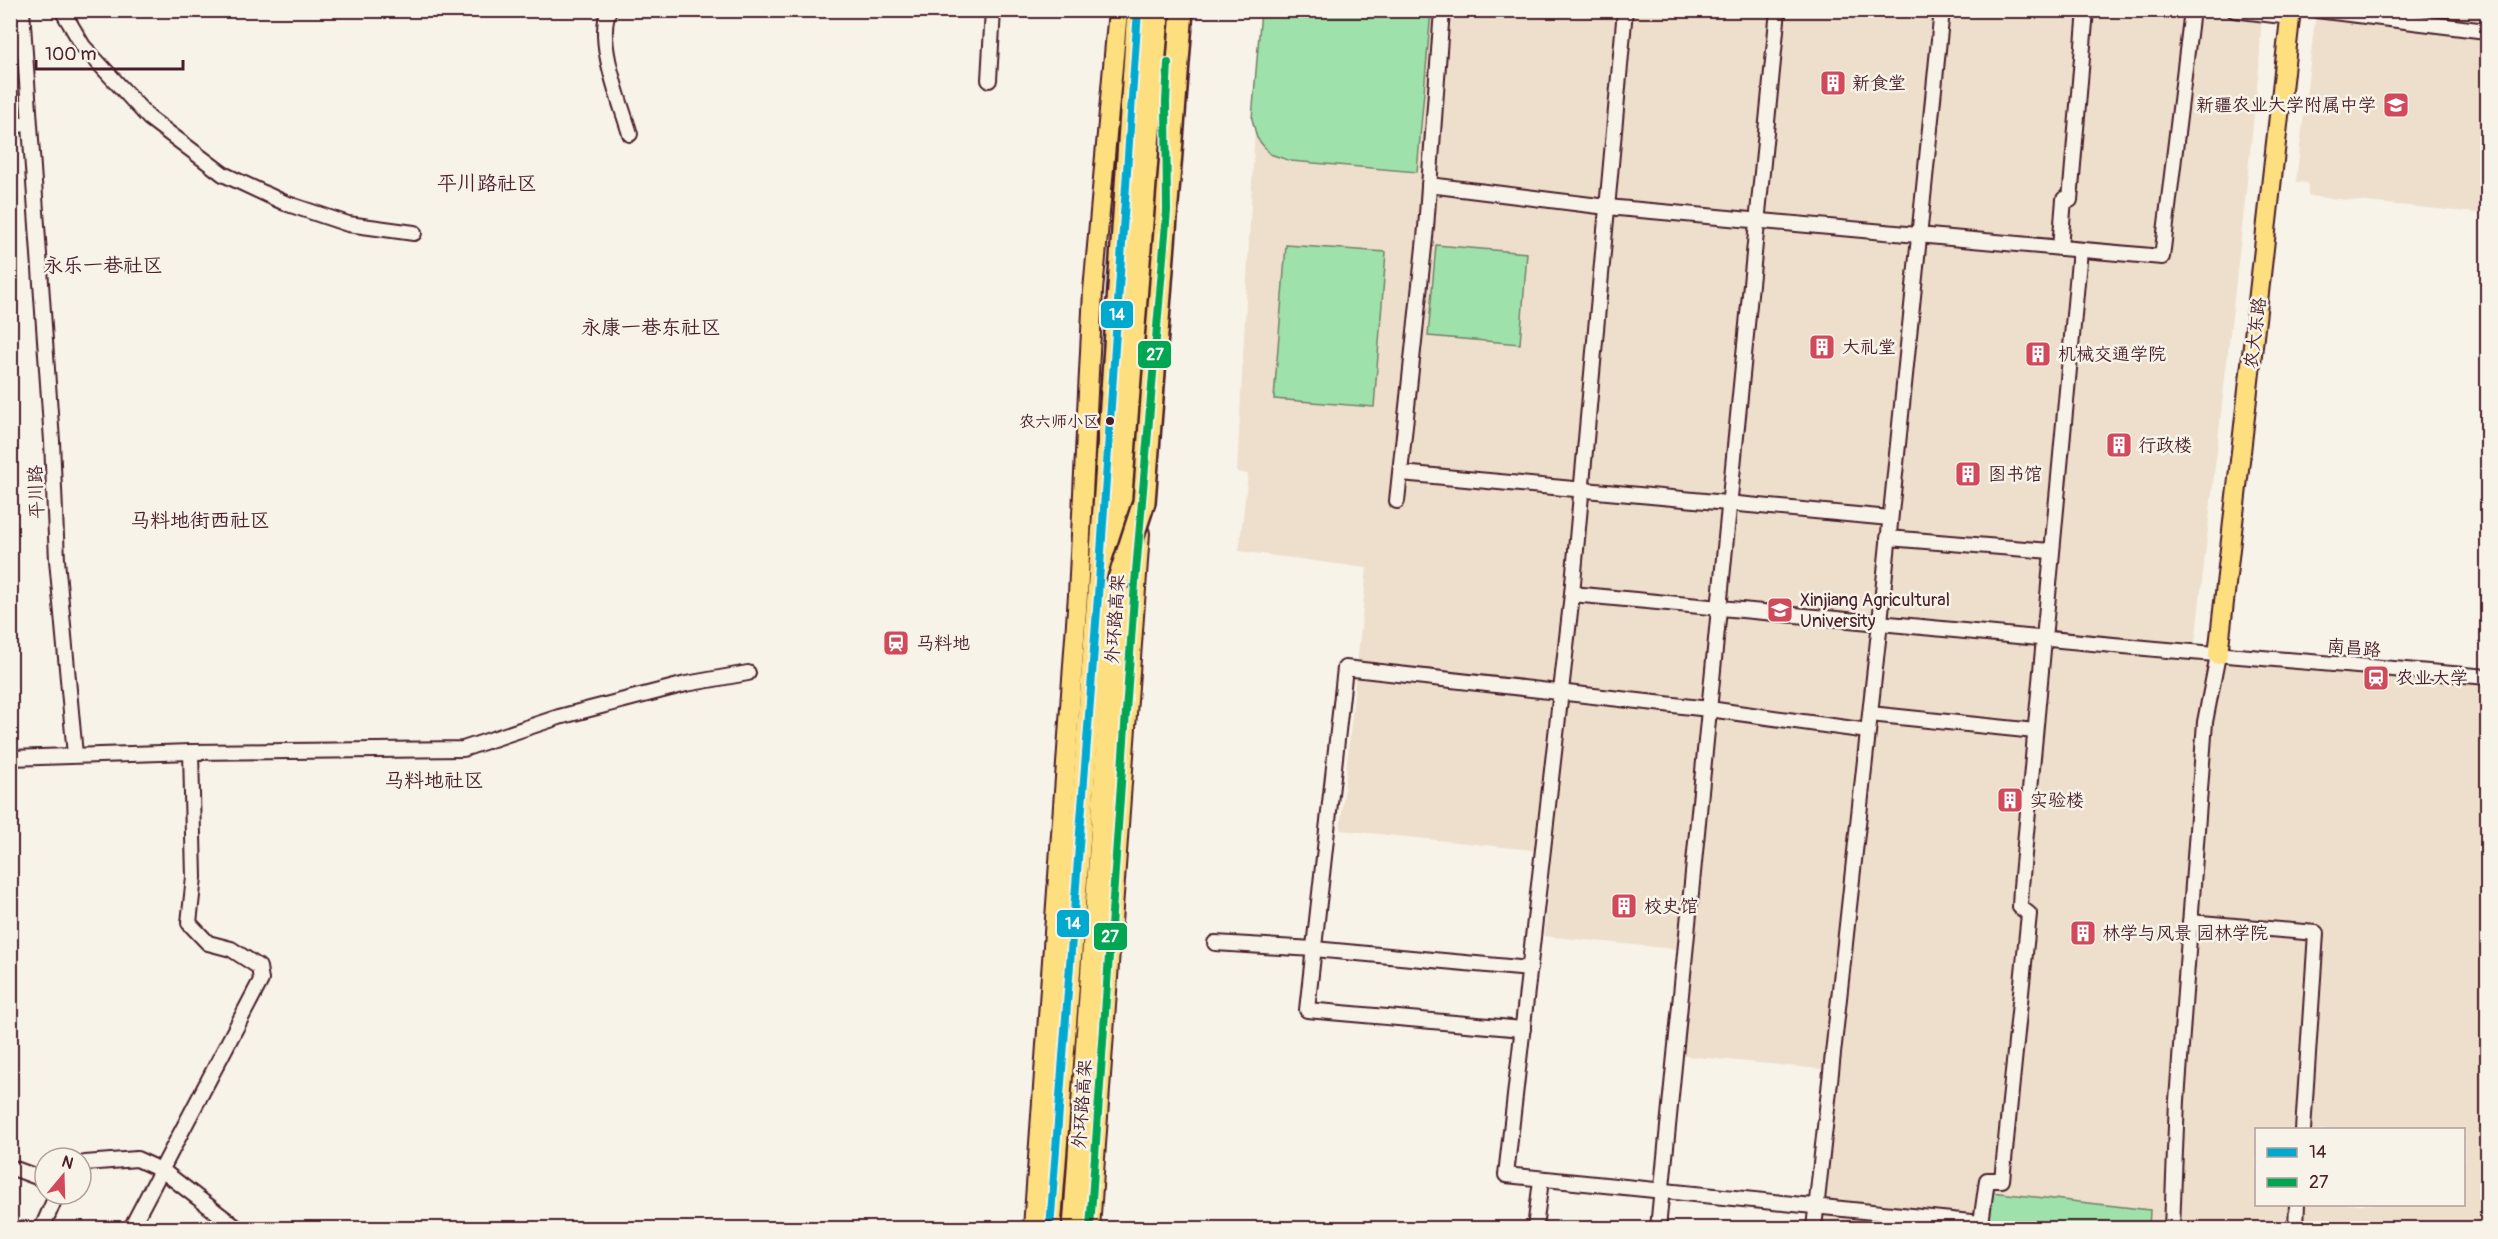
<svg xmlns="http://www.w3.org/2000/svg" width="2498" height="1239" viewBox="0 0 2498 1239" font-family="Pangolin,'LXGW WenKai TC',sans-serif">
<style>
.built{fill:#eddfcb;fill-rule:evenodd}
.green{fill:#9fe1ab;stroke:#74806b;stroke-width:1.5}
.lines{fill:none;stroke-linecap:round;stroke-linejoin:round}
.minor-casing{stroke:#4a1f2b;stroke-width:18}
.major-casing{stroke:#4a1f2b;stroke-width:22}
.highway-casing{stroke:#4a1f2b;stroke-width:26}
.minor{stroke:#f7f3e8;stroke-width:14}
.major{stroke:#fddf80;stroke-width:18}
.highway{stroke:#fddf80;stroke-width:21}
.highway-bridge-casing{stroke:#4a1f2b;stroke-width:26;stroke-linecap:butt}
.highway-bridge{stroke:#fddf80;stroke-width:21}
.bus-1-casing{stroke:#f7f3e8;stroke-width:12}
.bus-2-casing{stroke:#f7f3e8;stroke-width:12}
.bus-1{stroke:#00a9ce;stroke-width:8}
.bus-2{stroke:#00a651;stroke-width:8}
.bus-dot{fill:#4a1f2b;stroke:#f7f3e8;stroke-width:2}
.labels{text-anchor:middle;stroke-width:5;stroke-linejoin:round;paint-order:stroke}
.bus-label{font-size:16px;fill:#4a1f2b;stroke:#f7f3e8;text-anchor:end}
.poi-label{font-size:18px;fill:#4a1f2b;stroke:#f7f3e8;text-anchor:start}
.street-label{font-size:18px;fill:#4a1f2b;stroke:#f7f3e8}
.neighbourhood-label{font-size:20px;fill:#4a1f2b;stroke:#f7f3e8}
.line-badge{stroke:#f7f3e8;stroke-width:2}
.badge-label{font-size:16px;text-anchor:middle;font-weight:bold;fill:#fff}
</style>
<rect width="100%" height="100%" fill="#f7f3e8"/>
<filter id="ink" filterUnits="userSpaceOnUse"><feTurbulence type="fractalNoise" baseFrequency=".0167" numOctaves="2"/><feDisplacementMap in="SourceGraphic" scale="12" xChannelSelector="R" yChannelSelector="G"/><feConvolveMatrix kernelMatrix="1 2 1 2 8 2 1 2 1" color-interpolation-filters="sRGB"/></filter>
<g filter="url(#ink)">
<g class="built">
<path d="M1261 11H2262L2259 67 2243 219 2194 652 2487 677V1228H1814L1831 1070 1676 1055 1686 950 1544 936 1552 852 1340 830 1367 568 1239 551 1248 474 1237 472ZM2256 1130H2464V1204H2256Z"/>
<path d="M2316 11H2487V214L2308 196V183L2296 182Z"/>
</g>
<g class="green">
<path d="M1261 11H1431L1417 172 1291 161 1270 154 1257 138 1252 119Z"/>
<path d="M1286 245 1386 252 1374 407 1274 399Z"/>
<path d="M1436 245 1527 253 1520 344 1428 336Z"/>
<path d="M1991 1192 2150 1210 2149 1228H1987Z"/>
</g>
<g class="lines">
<defs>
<g id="minor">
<path d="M22 10 52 441 57 560 75 755"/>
<path d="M62 10 83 46 149 118 223 174 285 203 348 224 414 233"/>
<path d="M609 10C595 41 621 103 630 134"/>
<path d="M1625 10 1572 594 1506 1175 1981 1223 1987 1180H2002L2029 914 2020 907 2021 887 2080 250"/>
<path d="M2234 10 2290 17"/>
<path d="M2317 10 2486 31"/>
<path d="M989 80 993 10"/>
<path d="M10 127 29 123"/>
<path d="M1429 185 1607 207 2162 257 2192 10"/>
<path d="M2060 248 2064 199 2070 200 2086 10"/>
<path d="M1401 473 1890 518"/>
<path d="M1397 501 1426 228 1442 10"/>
<path d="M1888 538 2051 551"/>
<path d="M1572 594 2156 649 2488 677"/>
<path d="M1870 714 2035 731"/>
<path d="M10 758 191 752 463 749 559 717 686 684 748 673"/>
<path d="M2190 922 2316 933 2303 1130"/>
<path d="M1215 943 1314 949 1530 969"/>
<path d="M1523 1029 1307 1010 1345 668 1709 709 1868 731"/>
<path d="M10 1167 45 1180"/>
<path d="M81 1167 85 1163 137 1159 163 1171 237 1228"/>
<path d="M42 1228 57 1194"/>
<path d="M131 1228 261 980 259 967 231 949 208 943 189 923 194 877 191 752"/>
<path d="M1535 1228 1541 1180"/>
<path d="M1658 1228 1778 10"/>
<path d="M1814 1228 1880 622 1942 10"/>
<path d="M2172 1228 2177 1100 2205 722 2218 655"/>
<path d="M2296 1228 2297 1204"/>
</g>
<g id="major">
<path d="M1169 51 1171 10"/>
<path d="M2218 655 2291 10"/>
<path d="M1033 1228 1078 595 1093 291 1118 10"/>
<path d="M1090 1228 1140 533"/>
</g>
<g id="highway">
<path d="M1050 1228 1098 596 1138 10"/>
<path d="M1074 1228 1158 10"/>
</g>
</defs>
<use href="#minor" class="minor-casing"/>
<use href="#major" class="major-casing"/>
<use href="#highway" class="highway-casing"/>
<use href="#minor" class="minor"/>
<use href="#major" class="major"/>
<use href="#highway" class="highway"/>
<defs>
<path id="highway-bridge" d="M1117 585 1144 502 1182 10"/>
</defs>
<use href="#highway-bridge" class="highway-bridge-casing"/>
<use href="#highway-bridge" class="highway-bridge"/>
<defs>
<path id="bus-1" d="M1050 1228 1098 596 1138 10"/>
<path id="bus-2" d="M1090 1228 1135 583 1167 211 1166 102 1168 63"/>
</defs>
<use href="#bus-1" class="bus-1-casing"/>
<use href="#bus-2" class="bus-2-casing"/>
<use href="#bus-1" class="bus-1"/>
<use href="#bus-2" class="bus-2"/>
</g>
</g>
<defs>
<symbol id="building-square" viewBox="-11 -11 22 22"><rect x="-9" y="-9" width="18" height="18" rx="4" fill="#d1495b" stroke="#f7f3e8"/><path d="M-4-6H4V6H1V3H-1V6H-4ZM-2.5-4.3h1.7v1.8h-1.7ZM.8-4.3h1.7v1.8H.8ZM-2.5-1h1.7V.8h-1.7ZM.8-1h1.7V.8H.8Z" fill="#fff"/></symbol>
<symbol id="school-square" viewBox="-11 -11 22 22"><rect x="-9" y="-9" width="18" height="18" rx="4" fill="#d1495b" stroke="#f7f3e8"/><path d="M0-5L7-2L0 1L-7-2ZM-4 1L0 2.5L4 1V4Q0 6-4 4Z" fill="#fff"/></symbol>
<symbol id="university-square" viewBox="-11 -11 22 22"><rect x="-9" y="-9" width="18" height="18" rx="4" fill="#d1495b" stroke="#f7f3e8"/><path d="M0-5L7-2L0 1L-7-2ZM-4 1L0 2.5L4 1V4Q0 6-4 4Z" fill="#fff"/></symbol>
<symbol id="station-square" viewBox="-11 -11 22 22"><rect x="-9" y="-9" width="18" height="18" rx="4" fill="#d1495b" stroke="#f7f3e8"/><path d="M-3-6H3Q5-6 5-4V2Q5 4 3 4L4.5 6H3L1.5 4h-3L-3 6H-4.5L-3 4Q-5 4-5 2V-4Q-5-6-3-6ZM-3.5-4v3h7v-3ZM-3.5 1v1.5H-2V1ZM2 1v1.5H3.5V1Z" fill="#fff"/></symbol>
</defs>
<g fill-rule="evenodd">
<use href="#building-square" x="1818" y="68" width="30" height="30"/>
<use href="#school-square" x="2381" y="90" width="30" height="30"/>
<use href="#building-square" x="1807" y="332" width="30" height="30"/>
<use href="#building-square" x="2023" y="339" width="30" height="30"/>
<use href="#building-square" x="2104" y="430" width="30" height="30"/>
<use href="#building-square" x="1953" y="459" width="30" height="30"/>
<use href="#university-square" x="1765" y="595" width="30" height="30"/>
<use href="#station-square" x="881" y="628" width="30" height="30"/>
<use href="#station-square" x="2361" y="663" width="30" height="30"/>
<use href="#building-square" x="1995" y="785" width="30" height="30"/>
<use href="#building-square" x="1609" y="891" width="30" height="30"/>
<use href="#building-square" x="2068" y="918" width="30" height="30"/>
</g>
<circle class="bus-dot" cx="1110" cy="421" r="5"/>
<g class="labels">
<g class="bus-label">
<text x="1099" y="427">农六师小区</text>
</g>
<g class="poi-label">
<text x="1852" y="89">新食堂</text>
<text x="2376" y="111" text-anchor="end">新疆农业大学附属中学</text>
<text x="1842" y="353">大礼堂</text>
<text x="2058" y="360">机械交通学院</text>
<text x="2138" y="451">行政楼</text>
<text x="1988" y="480">图书馆</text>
<text x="1800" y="606">Xinjiang Agricultural<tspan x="1800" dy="21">University</tspan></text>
<text x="916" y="649">马料地</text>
<text x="2396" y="684">农业大学</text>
<text x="2030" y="806">实验楼</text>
<text x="1644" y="912">校史馆</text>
<text x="2102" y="939">林学与风景 园林学院</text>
</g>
<g class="street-label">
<text transform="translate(2255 333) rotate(-83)" y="6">农大东路</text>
<text transform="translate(36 492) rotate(-92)" y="6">平川路</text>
<text transform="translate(1115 619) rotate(-86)" y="6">外环路高架</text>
<text transform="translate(2354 648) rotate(5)" y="6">南昌路</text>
<text transform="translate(1082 1104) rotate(-86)" y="6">外环路高架</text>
</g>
<g class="neighbourhood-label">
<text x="487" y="190">平川路社区</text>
<text x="103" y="272">永乐一巷社区</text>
<text x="651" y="334">永康一巷东社区</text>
<text x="200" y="527">马料地街西社区</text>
<text x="434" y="787">马料地社区</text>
</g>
</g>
<g class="line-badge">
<rect x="1100" y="300" width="34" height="29" rx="6" fill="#00a9ce"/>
<rect x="1137" y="340" width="35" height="29" rx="6" fill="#00a651"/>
<rect x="1056" y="909" width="34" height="29" rx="6" fill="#00a9ce"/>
<rect x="1093" y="922" width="35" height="29" rx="6" fill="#00a651"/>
</g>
<g class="badge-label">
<text x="1117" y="320">14</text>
<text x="1155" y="360">27</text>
<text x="1073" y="929">14</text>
<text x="1110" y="942">27</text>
</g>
<rect width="2498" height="1239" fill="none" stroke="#f7f3e8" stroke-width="36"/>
<rect x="18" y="18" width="2462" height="1203" fill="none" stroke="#4a1f2b" stroke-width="2" filter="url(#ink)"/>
<rect x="2255" y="1128" width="210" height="78" fill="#f7f3e8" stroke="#b29e9c" stroke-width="1.5"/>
<rect x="2267" y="1148" width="30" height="9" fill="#00a9ce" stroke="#b29e9c" stroke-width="1.5"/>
<text x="2309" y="1158" font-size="18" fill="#4a1f2b">14</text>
<rect x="2267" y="1178" width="30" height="9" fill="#00a651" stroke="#b29e9c" stroke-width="1.5"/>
<text x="2309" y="1188" font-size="18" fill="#4a1f2b">27</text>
<g transform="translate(63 1176) rotate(19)"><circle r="28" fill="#f7f3e8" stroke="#b29e9c" stroke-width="1.5"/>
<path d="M0-4.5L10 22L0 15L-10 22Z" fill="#d1495b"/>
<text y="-9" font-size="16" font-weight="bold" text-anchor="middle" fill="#4a1f2b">N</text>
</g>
<path d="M36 60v9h147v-9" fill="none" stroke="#4a1f2b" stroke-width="3"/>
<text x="45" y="60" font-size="18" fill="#4a1f2b" stroke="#f7f3e8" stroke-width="4.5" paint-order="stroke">100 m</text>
</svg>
